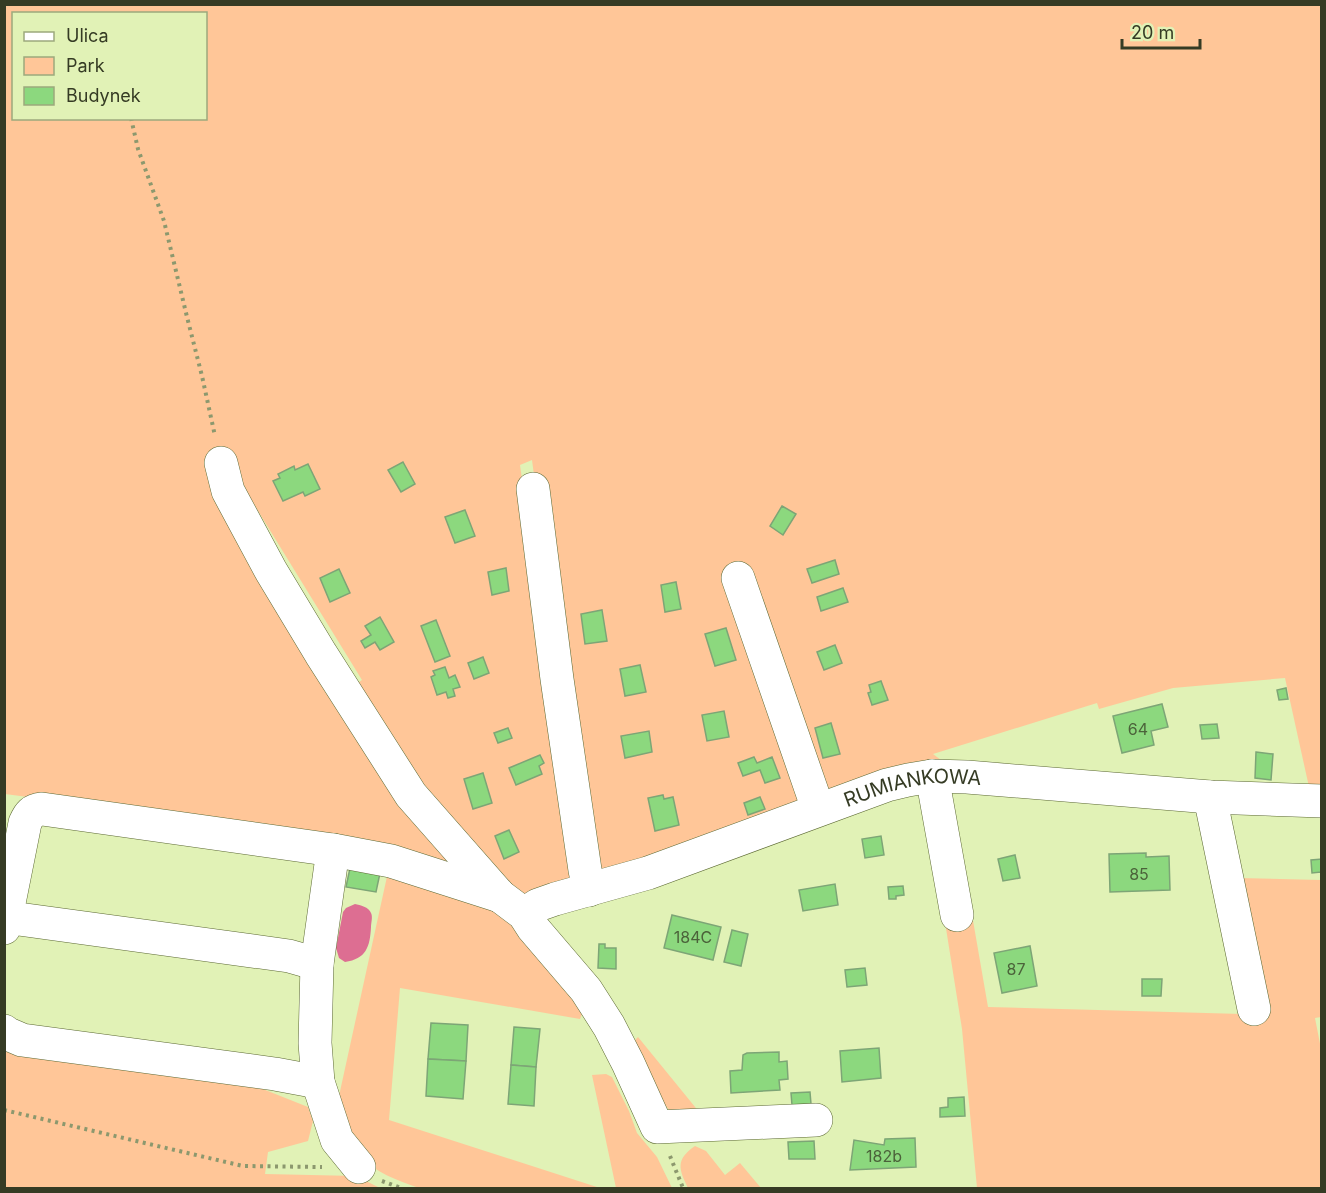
<svg xmlns="http://www.w3.org/2000/svg" width="1326" height="1193" viewBox="0 0 1326 1193" font-family="Inter,sans-serif">
<style>
.green{fill:#ffc698;fill-rule:evenodd}
.water{fill:#dd6e92}
.building{fill:#8cd87e;stroke:#7da576;stroke-width:1.5}
.lines{fill:none;stroke-linecap:round;stroke-linejoin:round}
.minor-casing{stroke:#5c6933;stroke-width:34}
.path{stroke:#8c986e;stroke-width:4;stroke-dasharray:3 4.5;stroke-linecap:butt}
.minor{stroke:#fff;stroke-width:33}
.labels{text-anchor:middle;stroke-width:4.5;stroke-linejoin:round;paint-order:stroke}
.number-label{font-size:16px;fill:#4b623a}
.street-label{font-size:20px;fill:#353b24;stroke:#e1f2b6}
</style>
<rect width="100%" height="100%" fill="#e1f2b6"/>
<g class="green">
<path d="M5 5H1321V792L1309 787 1285 678 1173 688 1099 709 1097 703 933 754 949 766 831 792 818 785 784 736 799 807 598 873 550 597 532 460 520 465 577 881 516 896 436 802 355 685 362 680 247 493 222 500 471 872 320 835 5 794ZM14 14H206V118H14Z"/>
<path d="M950 788 988 1007 1242 1014 1227 811 1238 878 1321 880V1017L1315 1018 1322 1054 1321 1188H977L962 1029 924 790Z"/>
<path d="M388 872 489 901 545 954 582 1014 580 1019 400 988 389 1120 600 1188H419C396 1180 377 1173 359 1156L339 1096Z"/>
<path d="M638 1037 704 1118C697 1118 681 1118 676 1115 658 1106 642 1059 635 1040Z"/>
<path d="M5 1047 235 1078 308 1107 313 1121 308 1141 268 1152 265 1174 356 1176 380 1188H5Z"/>
<path d="M606 1074 612 1077 629 1111 637 1133 657 1157 672 1188H616L592 1075Z"/>
<path d="M695 1146 706 1151 725 1175 740 1163 761 1188H688C679 1169 675 1160 695 1146Z"/>
</g>
<path class="water" d="M355 904C360 905 369 907 371 913 373 917 371 923 371 927 370 947 366 959 345 962L339 958 336 948 343 912 346 908Z"/>
<g class="building">
<path d="M403 462 415 484 401 492 388 470Z"/>
<path d="M308 464 320 489 305 496 303 492 283 501 273 481 280 478 278 474 294 466 295 470Z"/>
<path d="M782 506 796 514 783 535 770 526Z"/>
<path d="M465 510 475 536 455 543 445 517Z"/>
<path d="M835 560 839 574 812 583 807 569Z"/>
<path d="M506 568 509 591 492 595 488 572Z"/>
<path d="M339 569 350 593 330 602 320 578Z"/>
<path d="M676 582 681 609 665 612 661 585Z"/>
<path d="M843 588 848 602 821 611 817 597Z"/>
<path d="M602 610 607 641 585 644 581 614Z"/>
<path d="M380 617 394 642 380 650 375 642 365 648 361 641 371 635 365 626Z"/>
<path d="M436 620 450 656 435 662 421 626Z"/>
<path d="M726 628 736 660 715 666 705 634Z"/>
<path d="M835 645 842 663 824 670 817 652Z"/>
<path d="M483 657 489 673 474 679 468 663Z"/>
<path d="M640 665 646 692 625 696 620 669Z"/>
<path d="M445 667 449 678 455 675 460 687 453 689 455 696 448 698 446 692 437 695 431 677 435 675 433 671Z"/>
<path d="M881 681 888 700 872 705 868 693 871 692 869 685Z"/>
<path d="M1286 688 1288 699 1279 700 1277 690Z"/>
<path d="M1162 704 1168 727 1151 731 1154 745 1122 753 1113 716Z"/>
<path d="M724 711 729 737 707 741 702 715Z"/>
<path d="M831 723 840 754 823 758 815 728Z"/>
<path d="M1217 724 1219 738 1202 739 1200 725Z"/>
<path d="M508 728 512 738 498 743 494 733Z"/>
<path d="M649 731 652 752 625 758 621 736Z"/>
<path d="M1256 752 1273 754 1271 780 1255 778Z"/>
<path d="M540 755 544 763 539 766 542 774 516 785 509 768Z"/>
<path d="M754 757 757 763 772 757 780 778 765 783 760 770 743 776 738 763Z"/>
<path d="M483 773 492 803 473 809 464 779Z"/>
<path d="M663 795 664 799 673 797 679 825 655 831 648 798Z"/>
<path d="M760 797 765 809 748 815 744 803Z"/>
<path d="M509 830 519 852 504 859 495 836Z"/>
<path d="M881 836 884 855 865 858 862 839Z"/>
<path d="M1146 853V857L1169 856 1170 890 1110 892 1109 854Z"/>
<path d="M1015 855 1020 878 1003 881 998 859Z"/>
<path d="M1322 859V874L1321 872 1312 873 1311 860Z"/>
<path d="M350 868 380 873 376 892 346 887Z"/>
<path d="M835 884 838 905 803 911 799 890Z"/>
<path d="M903 886 904 895 896 896V899H889L888 887Z"/>
<path d="M672 915 721 927 713 960 664 948Z"/>
<path d="M732 930 748 934 741 966 724 962Z"/>
<path d="M599 944H605V948H616V969L598 968Z"/>
<path d="M1030 946 1037 986 1002 993 994 953Z"/>
<path d="M865 968 867 985 847 987 845 970Z"/>
<path d="M1142 979H1162L1161 996H1142Z"/>
<path d="M431 1023 468 1025 466 1061 428 1059Z"/>
<path d="M514 1027 540 1029 536 1067 511 1065Z"/>
<path d="M879 1048 881 1078 842 1082 840 1051Z"/>
<path d="M779 1052V1062L787 1061 788 1079 779 1080 780 1090 731 1093 730 1071 742 1070 743 1055 747 1053Z"/>
<path d="M428 1059 466 1061 463 1099 426 1096Z"/>
<path d="M511 1065 536 1067 534 1106 508 1104Z"/>
<path d="M810 1092 811 1104 792 1105 791 1093Z"/>
<path d="M964 1097 965 1116 940 1117V1108L948 1107V1098Z"/>
<path d="M915 1138 916 1167 850 1170 854 1140 884 1145 885 1139Z"/>
<path d="M814 1141 815 1159H789L788 1142Z"/>
</g>
<g class="lines">
<defs>
<g id="minor">
<path d="M221 463 228 491 271 571 321 654 411 795 500 896 524 914 533 928 586 990 609 1026 628 1063 657 1127 816 1120"/>
<path d="M533 489 557 679 585 870 589 890"/>
<path d="M738 578 818 809"/>
<path d="M932 776 957 915"/>
<path d="M1210 797 1254 1009"/>
<path id="s1" d="M524 914 538 905 555 899 648 873 887 785 908 780 932 776 967 777 1210 797 1322 801"/>
<path d="M4 917 289 956 317 964"/>
<path d="M4 928 25 823C29 814 32 810 42 809L333 850"/>
<path d="M4 1031 8 1034 22 1040 275 1074 318 1082"/>
<path d="M359 1167 337 1140 318 1082 315 1043 317 964 333 850 391 861 500 896"/>
</g>
</defs>
<use href="#minor" class="minor-casing"/>
<g class="path">
<path d="M131 118 138 149 164 221 187 317 202 376 215 436"/>
<path d="M4 1110 243 1166 322 1167"/>
<path d="M670 1156 683 1188"/>
<path d="M382 1181 401 1188"/>
</g>
<use href="#minor" class="minor"/>
</g>
<g class="labels">
<g class="number-label">
<text x="1138" y="735">64</text>
<text x="1139" y="880">85</text>
<text x="693" y="943">184C</text>
<text x="1016" y="975">87</text>
<text x="884" y="1162">182b</text>
</g>
<g class="street-label">
<text dy="7" stroke="none"><textPath href="#s1" startOffset="411">RUMIANKOWA</textPath></text>
</g>
</g>
<rect width="1326" height="1193" fill="none" stroke="#353b24" stroke-width="12"/>
<rect x="12" y="12" width="195" height="108" fill="#e1f2b6" stroke="#9ca97c" stroke-width="1.5"/>
<rect x="24" y="32" width="30" height="9" fill="#ffffff" stroke="#9ca97c" stroke-width="1.5"/>
<text x="66" y="42" font-size="18" fill="#353b24">Ulica</text>
<rect x="24" y="57" width="30" height="18" fill="#ffc698" stroke="#9ca97c" stroke-width="1.5"/>
<text x="66" y="72" font-size="18" fill="#353b24">Park</text>
<rect x="24" y="87" width="30" height="18" fill="#8cd87e" stroke="#9ca97c" stroke-width="1.5"/>
<text x="66" y="102" font-size="18" fill="#353b24">Budynek</text>
<path d="M1122 39v9h78v-9" fill="none" stroke="#353b24" stroke-width="3"/>
<text x="1131" y="39" font-size="18" fill="#353b24" stroke="#e1f2b6" stroke-width="4.5" paint-order="stroke">20 m</text>
</svg>
